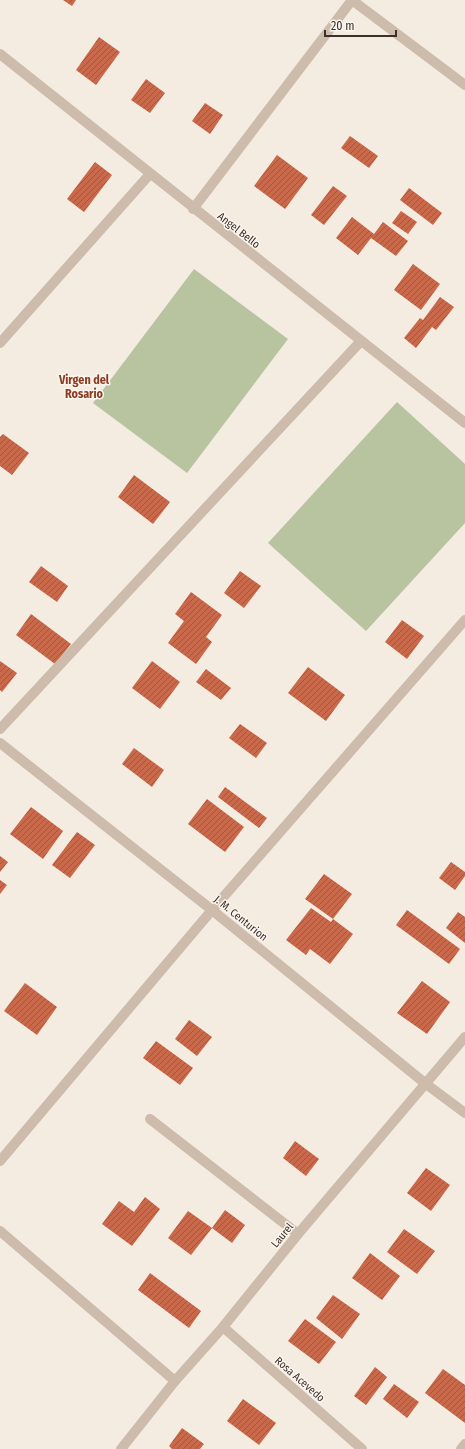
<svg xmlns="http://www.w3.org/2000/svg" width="465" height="1449" viewBox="0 0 465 1449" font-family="'Fira Sans Condensed',sans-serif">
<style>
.green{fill:#b8c4a0}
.building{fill:url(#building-hatch)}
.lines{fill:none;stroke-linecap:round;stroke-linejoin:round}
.street{stroke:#cdbbac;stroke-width:10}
.labels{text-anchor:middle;stroke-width:3;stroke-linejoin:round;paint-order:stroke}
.street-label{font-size:11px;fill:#3b302b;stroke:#fbf5ee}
.neighbourhood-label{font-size:12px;font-weight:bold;fill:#8c3b22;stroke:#fbf5ee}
</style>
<defs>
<pattern id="building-hatch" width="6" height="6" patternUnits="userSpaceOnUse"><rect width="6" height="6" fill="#c8694b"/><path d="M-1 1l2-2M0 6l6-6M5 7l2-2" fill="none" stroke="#a4573f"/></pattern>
</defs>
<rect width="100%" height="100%" fill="#f4ebe1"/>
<g class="green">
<path d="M194 269 288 339 187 473 93 403Z"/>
<path d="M397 402 465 464V523L366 631 268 543Z"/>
</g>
<g class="building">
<path d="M63 0H76L72 6Z"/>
<path d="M99 37 120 52 96 85 76 70Z"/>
<path d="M146 79 165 93 150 113 131 100Z"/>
<path d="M205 103 223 115 210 134 192 121Z"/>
<path d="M350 136 378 156 369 168 341 148Z"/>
<path d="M277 155 308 178 285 209 254 186Z"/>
<path d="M95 162 112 175 84 212 67 199Z"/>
<path d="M333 186 347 196 324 225 311 215Z"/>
<path d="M409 188 442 213 433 225 400 200Z"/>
<path d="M401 211 417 222 408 234 392 223Z"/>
<path d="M352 217 374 234 383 222 408 241 396 256 371 238 358 255 336 238Z"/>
<path d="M413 264 440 284 421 310 394 290Z"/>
<path d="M440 297 454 307 436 330 432 327 416 348 404 338 420 318 423 320Z"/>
<path d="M3 434 29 453 12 475 0 466V437Z"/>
<path d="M134 475 170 502 153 524 118 497Z"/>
<path d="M41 566 68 586 57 602 29 582Z"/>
<path d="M240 571 261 586 244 608 224 593Z"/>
<path d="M191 592 222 615 206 637 212 642 196 664 168 643 184 621 175 614Z"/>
<path d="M31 614 71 644 55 664 16 635Z"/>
<path d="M402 620 424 636 407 659 385 642Z"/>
<path d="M0 661 17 673 2 692 0 690Z"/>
<path d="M152 661 180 682 160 709 132 688Z"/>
<path d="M308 667 345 695 326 721 288 693Z"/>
<path d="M206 669 231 688 221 700 196 682Z"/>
<path d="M240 724 267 743 256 758 229 738Z"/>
<path d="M134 748 164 770 152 787 122 764Z"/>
<path d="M225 787 267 818 259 828 218 797Z"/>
<path d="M207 799 244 827 225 852 188 824Z"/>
<path d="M31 807 63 831 43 859 10 834Z"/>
<path d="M77 832 95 845 70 878 52 865Z"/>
<path d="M0 856 8 862 0 872Z"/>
<path d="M451 862 465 872V876L455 890 439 878Z"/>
<path d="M324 874 352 894 333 919 305 899Z"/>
<path d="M0 880 7 885 0 894Z"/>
<path d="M311 908 331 922 333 919 353 934 330 964 310 949 306 955 286 940Z"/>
<path d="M407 910 460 949 449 964 396 925Z"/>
<path d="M458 912 465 917V943L446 928Z"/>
<path d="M422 981 450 1002 427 1034 397 1013Z"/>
<path d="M25 983 57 1007 37 1035 4 1011Z"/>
<path d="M189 1020 212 1037 197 1056 175 1039Z"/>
<path d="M156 1041 193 1068 180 1085 143 1058Z"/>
<path d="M295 1141 319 1159 306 1176 283 1158Z"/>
<path d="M426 1168 450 1185 431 1211 407 1193Z"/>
<path d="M145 1197 160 1209 132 1246 102 1224 119 1201 134 1212Z"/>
<path d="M225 1210 245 1225 232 1243 212 1228Z"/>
<path d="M188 1211 212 1228 191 1255 168 1238Z"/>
<path d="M404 1229 435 1251 417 1274 387 1252Z"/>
<path d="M370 1253 400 1276 382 1300 352 1278Z"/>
<path d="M150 1273 201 1311 189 1328 138 1290Z"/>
<path d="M333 1295 360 1314 342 1339 316 1318Z"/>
<path d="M305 1319 336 1342 319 1364 288 1341Z"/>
<path d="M375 1367 387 1377 366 1405 354 1396Z"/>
<path d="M443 1369 465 1385V1423L425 1393Z"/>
<path d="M394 1384 419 1402 407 1418 383 1399Z"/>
<path d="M243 1399 276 1423 259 1445 227 1421Z"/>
<path d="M182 1428 204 1444 200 1449H172L169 1446Z"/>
</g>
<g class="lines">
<g class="street">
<path d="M352 0 465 85"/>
<path d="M0 54 465 423"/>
<path d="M193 209 352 0"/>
<path d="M0 343 150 174"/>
<path d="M0 729 361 341"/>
<path d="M0 743 212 910 426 1084 465 1113"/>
<path d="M150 1119 298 1234"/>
<path d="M0 1161 212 910 465 620"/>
<path d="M0 1231 175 1381"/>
<path d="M223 1327 362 1449"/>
<path d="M121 1449 175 1381 223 1327 298 1234 465 1037"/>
<path d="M461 1449 465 1444"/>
</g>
</g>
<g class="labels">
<g class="street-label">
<text transform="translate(239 230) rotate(38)" y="4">Angel Bello</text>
<text transform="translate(241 918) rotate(39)" y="4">J. M. Centurion</text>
<text transform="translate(282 1235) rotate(-51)" y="4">Laurel</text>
<text transform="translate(300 1379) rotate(41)" y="4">Rosa Acevedo</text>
</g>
<g class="neighbourhood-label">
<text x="84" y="384">Virgen del<tspan x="84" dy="14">Rosario</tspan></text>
</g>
</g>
<path d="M325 30v6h71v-6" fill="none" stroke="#3b302b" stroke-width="2"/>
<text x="331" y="30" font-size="12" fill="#3b302b" stroke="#fbf5ee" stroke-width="3" paint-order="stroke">20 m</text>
</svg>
